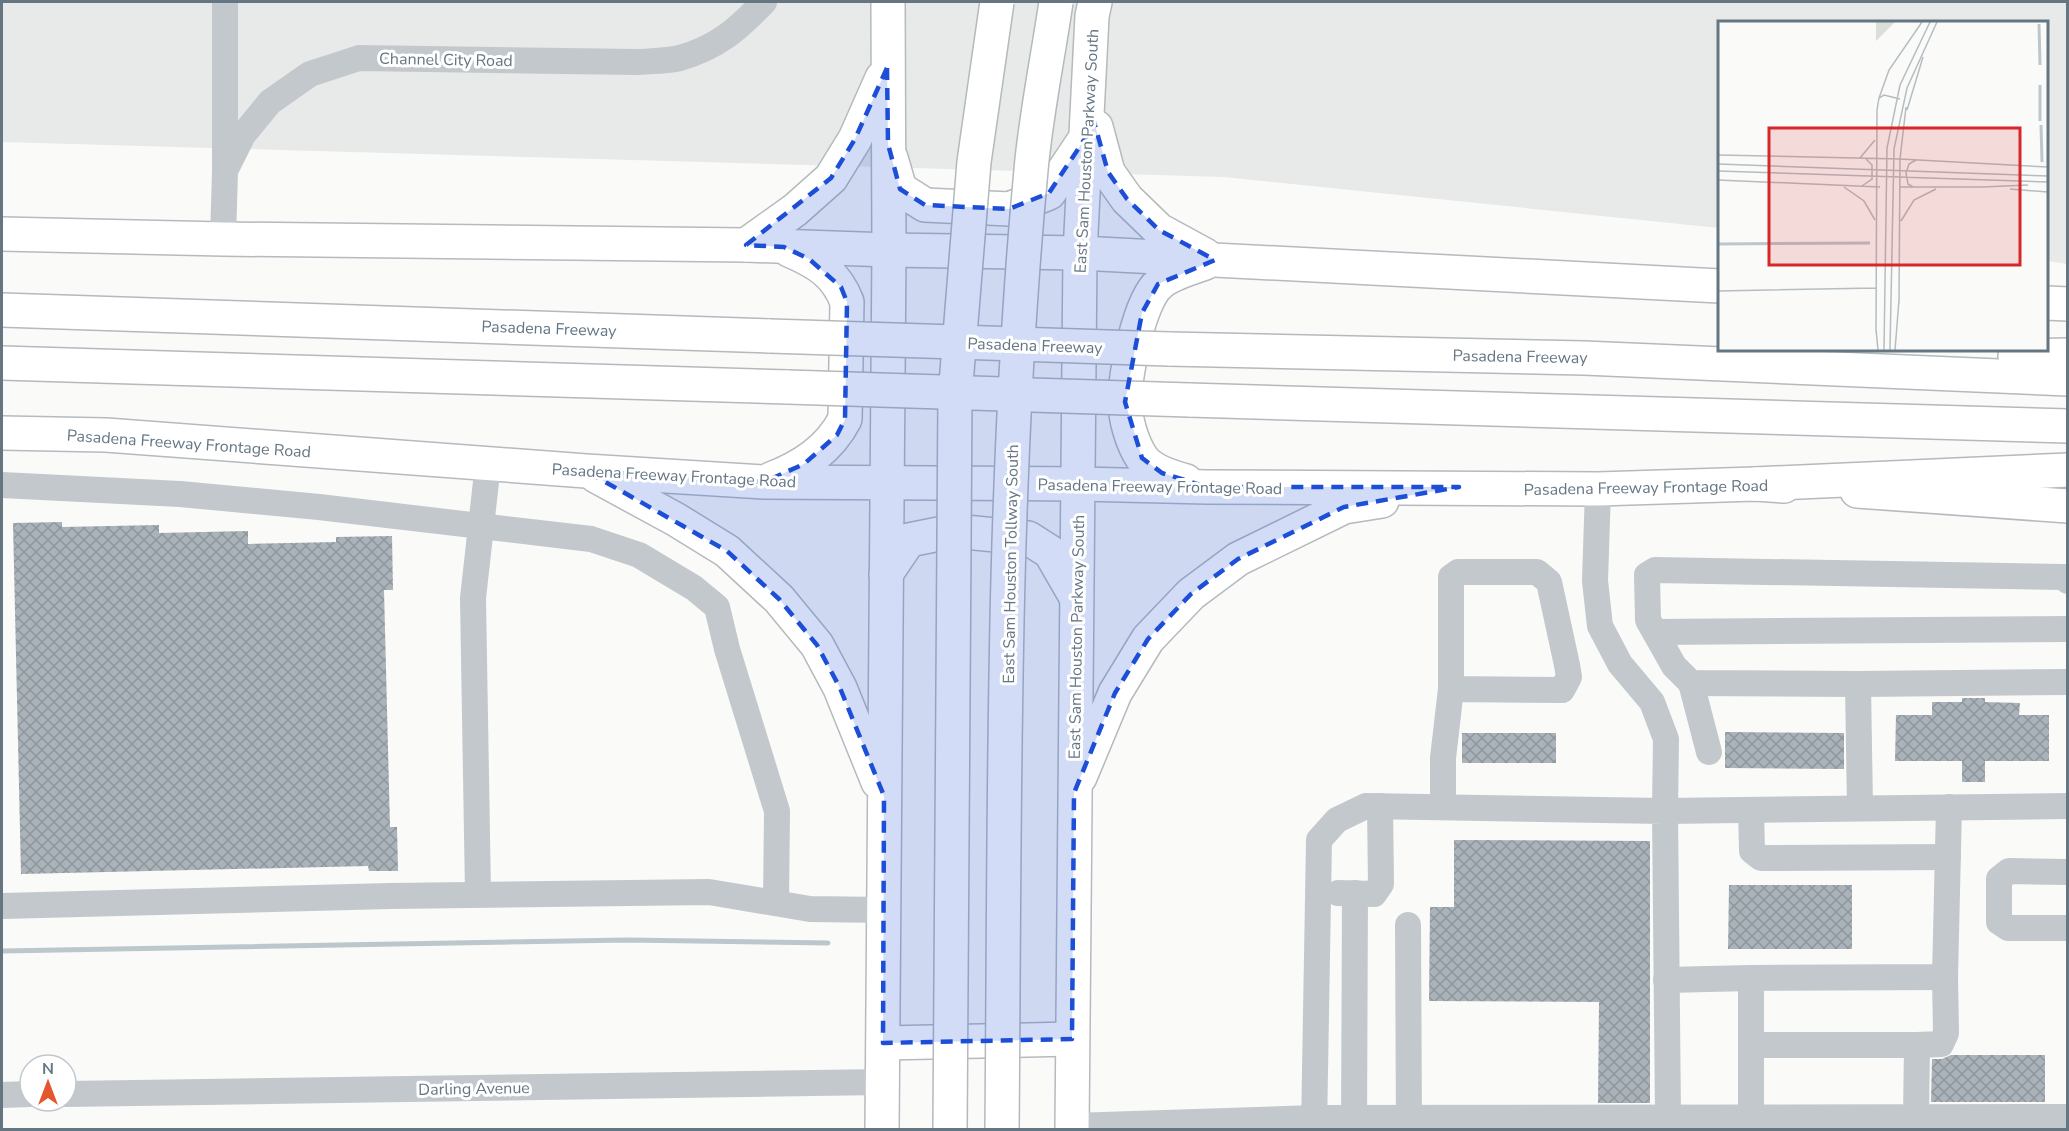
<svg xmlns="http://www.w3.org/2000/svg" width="2069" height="1131" viewBox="0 0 2069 1131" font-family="'Nunito Sans',sans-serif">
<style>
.built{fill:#e8e9e9}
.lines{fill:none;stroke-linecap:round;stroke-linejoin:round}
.stream{stroke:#bbc7cb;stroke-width:5}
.building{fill:url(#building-cross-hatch)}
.major-casing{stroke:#b5babe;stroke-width:36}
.highway-casing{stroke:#b4b9bd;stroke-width:36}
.minor{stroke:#c3c8cc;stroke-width:26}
.major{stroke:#fff;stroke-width:33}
.highway{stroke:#fff;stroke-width:33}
.highway-bridge-casing{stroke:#b4b9bd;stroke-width:36;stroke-linecap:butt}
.highway-bridge{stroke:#fff;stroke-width:33}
.marked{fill:#1d4ed8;fill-opacity:0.2;stroke:#1d4ed8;stroke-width:4.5;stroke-dasharray:12 8;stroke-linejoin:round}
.labels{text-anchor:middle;stroke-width:6;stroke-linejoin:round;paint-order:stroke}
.street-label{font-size:16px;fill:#657683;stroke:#fff}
.inset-river{fill:none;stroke:#bbc7cb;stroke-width:3}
.inset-road{fill:none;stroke:#b5bdc2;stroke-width:1.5}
.view{fill:#d62828;fill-opacity:0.15;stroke:#d62828;stroke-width:3}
.inset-edge{fill:none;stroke:#657683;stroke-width:3}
</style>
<defs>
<pattern id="building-cross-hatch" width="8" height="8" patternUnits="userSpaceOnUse" patternTransform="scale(1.5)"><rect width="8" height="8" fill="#aab3b9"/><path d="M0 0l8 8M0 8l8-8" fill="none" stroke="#8e969c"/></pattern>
</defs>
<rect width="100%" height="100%" fill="#fafaf8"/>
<path class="built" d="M2 2H2067V264L2047 261 2046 22H1720L1719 228 1224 177 2 142Z"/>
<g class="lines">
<path class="stream" d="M2 951 627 940 828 943"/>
</g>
<g class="building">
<path d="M62 522V527L159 525V533L248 531V544L336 542V537L392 536 393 590H384L390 827H397L398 871H369L368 866 21 874 13 523Z"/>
<path d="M1962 698H1985V702L2020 703 2019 715H2049V761H1985V782H1962V761H1895L1896 715H1932V702H1962Z"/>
<path d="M1725 732 1844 733V769L1725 768Z"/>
<rect x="1462" y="733" width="94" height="30"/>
<path d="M1454 840 1650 841V1103H1598L1599 1002 1429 1001 1430 907H1454Z"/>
<path d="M1729 885H1852V949H1728Z"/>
<path d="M1951 1055H2045V1102H1931L1932 1059H1942Z"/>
</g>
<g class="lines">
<defs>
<g id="major">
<path d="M1096 127 1108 172 1127 199 1159 230 1205 255"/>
<path d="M891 158 900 189 925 205 1009 209 1049 193 1085 139"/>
<path d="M2 234 223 239 746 245 889 250 1080 253 1720 286"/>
<path d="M746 245 795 210 831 178 855 139 882 78"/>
<path d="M2046 303 2068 304"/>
<path d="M2 433 106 435 586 471 764 482 1079 484 1207 487 1598 489 1755 484 1784 486"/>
<path d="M596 476 675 519 727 551 779 599 817 645 840 688 878 782"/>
<path d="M771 479C802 467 829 450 845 419L847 302C836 273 817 262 789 250"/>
<path d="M1186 481C1171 477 1151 471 1142 458 1132 443 1125 419 1125 401 1125 375 1139 301 1159 284 1171 273 1190 269 1205 263"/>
<path d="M1857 491 2068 506"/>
<path d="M886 574 909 540 954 531 1028 538 1050 552 1076 597"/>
<path d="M1080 777 1115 693 1148 639 1191 594 1238 559 1344 507 1382 501"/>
<path d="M883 1043 1072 1039"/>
<path d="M882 1130 889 250 888 2"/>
<path d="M1072 1130 1080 253 1092 16 1095 2"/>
</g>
<g id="highway">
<path d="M2 310 770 336"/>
<path d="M1169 349 1584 358 2068 379"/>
<path d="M2015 356 2068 355"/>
<path d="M2 363 788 387"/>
<path d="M1189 400 2068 426"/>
<path d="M1755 484 2068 470"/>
</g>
</defs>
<use href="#major" class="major-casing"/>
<use href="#highway" class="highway-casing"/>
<g class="minor">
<path d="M225 2V168"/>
<path d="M223 239 225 171 243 135 270 102 310 74 359 58 638 62C652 61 667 61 680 58 718 47 738 29 764 2"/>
<path d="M2 485 180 494 319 507 591 539 639 555 694 588 717 607 727 649 777 811 776 903"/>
<path d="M1598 489 1595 581 1600 626 1620 664 1652 702 1666 739 1665 811 2068 806"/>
<path d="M1655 632 2068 629"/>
<path d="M1691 683 1709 752"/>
<path d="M1858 684 2068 682"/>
<path d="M1443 807V758L1451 689V577L1458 572H1537L1549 582 1567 665 1569 677 1562 690 1451 689"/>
<path d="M1860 808 1858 684 1691 683 1674 666 1648 620 1647 575 1655 570 2064 577 2068 581"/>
<path d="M1751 810 1752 851 1761 858 1948 857"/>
<path d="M2068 872 2009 871 1999 879V922L2008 928H2068"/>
<path d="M1338 893 1374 894 1381 884 1380 806"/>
<path d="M478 894 473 598 488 464"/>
<path d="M2 906 390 896 709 892 810 909 884 910"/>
<path d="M1408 925 1409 1130"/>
<path d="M1666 980 1751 978"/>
<path d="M1751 1045H1917"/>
<path d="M66 1094 883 1082"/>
<path d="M2 1095 30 1094"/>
<path d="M1751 1117V978L1945 977 1949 807"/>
<path d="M1916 1117 1917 1045 1941 1044 1946 1033 1945 977"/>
<path d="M1072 1126 1314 1118 2068 1117"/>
<path d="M1314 1130 1319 840 1337 820 1366 806 1665 811 1668 1117"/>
<path d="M1354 1130 1355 893"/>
</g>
<use href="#major" class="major"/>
<use href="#highway" class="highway"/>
<defs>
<g id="highway-bridge">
<path d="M770 336 1169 349"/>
<path d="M788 387 1189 400"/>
<path d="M950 1130 955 396 974 162 997 2"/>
<path d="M1002 1130C1005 810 1001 489 1031 170 1036 114 1048 57 1056 2"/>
</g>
</defs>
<use href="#highway-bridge" class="highway-bridge-casing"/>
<use href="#highway-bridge" class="highway-bridge"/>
</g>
<path class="marked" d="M887 68 888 144 900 189 925 205 1009 209 1049 193 1086 137 1088 100 1108 172 1127 199 1159 230 1215 260 1158 284 1142 313 1125 402 1142 458 1162 473 1207 487H1459L1344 507 1238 559 1191 594 1148 639 1115 693 1074 793 1072 1039 883 1043 884 796 840 688 817 645 779 599 727 551 586 471 764 482 804 464 837 435 845 419 847 302 841 287 809 259 784 247 746 245 831 178 855 139Z"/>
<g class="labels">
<g class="street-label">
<text transform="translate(446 59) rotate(1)" y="6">Channel City Road</text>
<text transform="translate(1086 151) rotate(-87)" y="6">East Sam Houston Parkway South</text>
<text transform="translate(549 328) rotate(2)" y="6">Pasadena Freeway</text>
<text transform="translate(1035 345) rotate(2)" y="6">Pasadena Freeway</text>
<text transform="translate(1520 356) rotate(1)" y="6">Pasadena Freeway</text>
<text transform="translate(189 443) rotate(4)" y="6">Pasadena Freeway Frontage Road</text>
<text transform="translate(674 475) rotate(3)" y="6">Pasadena Freeway Frontage Road</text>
<text transform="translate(1160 486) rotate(1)" y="6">Pasadena Freeway Frontage Road</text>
<text transform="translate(1646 487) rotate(-1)" y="6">Pasadena Freeway Frontage Road</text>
<text transform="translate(1010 564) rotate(-89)" y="6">East Sam Houston Tollway South</text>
<text transform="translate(1076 637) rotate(-89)" y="6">East Sam Houston Parkway South</text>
<text transform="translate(474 1088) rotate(-1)" y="6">Darling Avenue</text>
</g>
</g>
<g transform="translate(1718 21)">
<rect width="330" height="330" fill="#fafaf8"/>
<path d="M158 1H177L158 20Z" fill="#dadfd7"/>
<path class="inset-river" d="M321 3 322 44M322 64V100M323 104 324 141M0 223 152 222"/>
<path class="inset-road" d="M161 77 171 49 204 1M189 89 205 36M0 134 182 138 330 146M142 137 157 119M0 143 330 155M0 150 330 161M0 159 162 166M144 165 154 158V144L148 138M126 166 146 180 157 199M181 166H267M195 166 190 163 188 152 191 143 198 139M264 166 310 164M292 168 330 171M183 200 196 179 218 168M0 270 158 267M181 282 182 138 188 86M158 308 160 329M158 311 159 89 161 77 166 74 182 78M166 329 169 127 182 64 212 1M172 329 176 128 189 67 219 1M177 329 181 279"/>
<path class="view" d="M51 107H302V244H51Z"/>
<rect width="330" height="330" class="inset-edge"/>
</g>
<rect width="2069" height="1131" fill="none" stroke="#657683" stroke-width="6"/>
<g transform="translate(48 1083)"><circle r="28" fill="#ffffff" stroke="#c1c8cd" stroke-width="1.5"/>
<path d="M0-4.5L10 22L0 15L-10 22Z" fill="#e4572e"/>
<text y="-9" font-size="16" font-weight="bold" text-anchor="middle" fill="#657683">N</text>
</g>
</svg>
